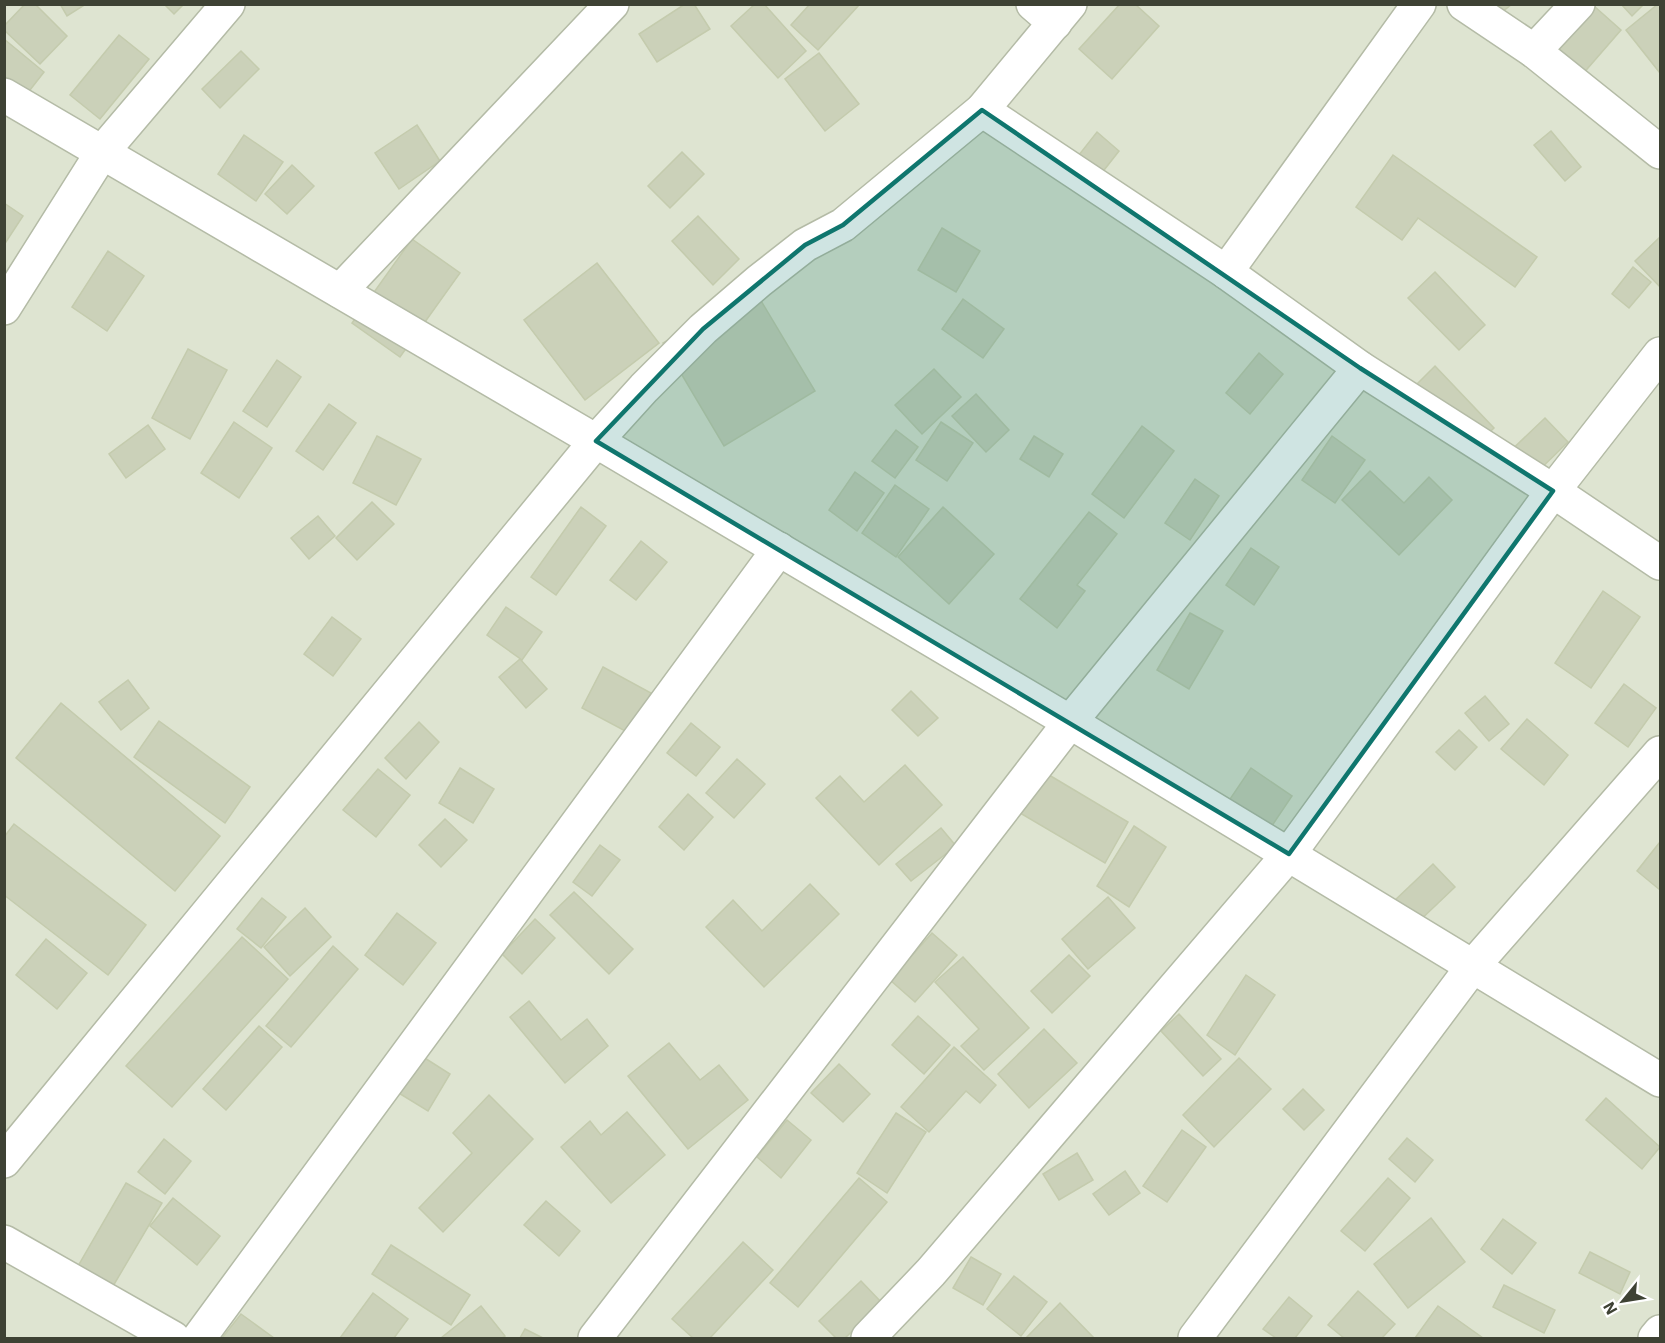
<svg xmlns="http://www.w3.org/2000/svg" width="1665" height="1343" viewBox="0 0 1665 1343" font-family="'IBM Plex Sans',sans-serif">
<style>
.residential{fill:#dee4d1}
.building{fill:#cbd1b9;stroke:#c4cbad;stroke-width:1.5}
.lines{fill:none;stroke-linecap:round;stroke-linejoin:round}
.minor-casing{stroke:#b4bba6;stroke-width:36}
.minor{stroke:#fff;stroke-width:33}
.marked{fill:#0f766e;fill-opacity:0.2;stroke:#0f766e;stroke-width:4.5;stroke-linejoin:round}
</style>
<rect width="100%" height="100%" fill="#ecf0e3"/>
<rect class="residential" x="5" y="5" width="1655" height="1333"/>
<g class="building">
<path d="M25 4H35L67 36 40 64 4 30V26Z"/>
<path d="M60 4H86L67 16Z"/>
<path d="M164 4H184L174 14Z"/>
<path d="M685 4H694L710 29 657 62 639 34Z"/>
<path d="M755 4H764L806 51 778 78 731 26Z"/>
<path d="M810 4H860L818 50 791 25Z"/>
<path d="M1120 4H1135L1159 26 1112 79 1079 49Z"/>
<path d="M1478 4H1512L1491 21Z"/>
<path d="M1621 4H1644L1632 16Z"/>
<path d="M1658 4H1660V73L1626 30Z"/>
<path d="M1594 6 1621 30 1575 83 1548 59Z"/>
<path d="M119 35 149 59 100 119 70 95Z"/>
<path d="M4 39 44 72 23 99 4 83Z"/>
<path d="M241 51 259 69 220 108 202 89Z"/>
<path d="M819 53 859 104 825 131 785 79Z"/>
<path d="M417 125 440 161 399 189 375 153Z"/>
<path d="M1551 131 1581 167 1565 181 1534 145Z"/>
<path d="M1097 132 1119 151 1090 188 1067 170Z"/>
<path d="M244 135 283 162 256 201 218 174Z"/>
<path d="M682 152 704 174 670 208 648 186Z"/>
<path d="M1393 155 1537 257 1515 287 1418 218 1402 240 1356 207Z"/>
<path d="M292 165 314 186 287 214 265 194Z"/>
<path d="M4 203 23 216 4 245Z"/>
<path d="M698 216 739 259 713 285 672 241Z"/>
<path d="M942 228 980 251 956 292 918 270Z"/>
<path d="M1660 237V287L1635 261Z"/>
<path d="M412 239 460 273 400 357 352 323Z"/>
<path d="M108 251 144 276 107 331 72 307Z"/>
<path d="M597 263 659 343 585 400 524 320Z"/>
<path d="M1633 267 1651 282 1629 308 1612 294Z"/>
<path d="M1435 272 1485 325 1459 350 1408 298Z"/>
<path d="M754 289 815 391 724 446 663 343Z"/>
<path d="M963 299 1004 329 983 358 942 329Z"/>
<path d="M188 349 227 370 190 439 152 418Z"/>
<path d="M1259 353 1283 374 1250 414 1226 393Z"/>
<path d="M277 360 301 377 267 427 243 411Z"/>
<path d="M1435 366 1494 428 1468 453 1409 392Z"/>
<path d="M934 369 961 397 922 434 895 405Z"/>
<path d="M976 394 1009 430 986 452 952 416Z"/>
<path d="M329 404 356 423 323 470 296 451Z"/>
<path d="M1545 418 1568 442 1527 482 1503 458Z"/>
<path d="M234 422 272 448 239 498 201 473Z"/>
<path d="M941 422 973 443 947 481 916 460Z"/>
<path d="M148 425 165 449 126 478 109 454Z"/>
<path d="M1142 426 1174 451 1124 518 1092 494Z"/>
<path d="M896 430 918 447 895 478 872 461Z"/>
<path d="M377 436 421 459 396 505 353 483Z"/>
<path d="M1034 436 1063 454 1049 477 1020 459Z"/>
<path d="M1332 436 1365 460 1335 503 1302 480Z"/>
<path d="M1370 471 1404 503 1429 477 1452 500 1399 555 1342 500Z"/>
<path d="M855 472 884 493 857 531 829 510Z"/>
<path d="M1195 479 1219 496 1190 540 1165 523Z"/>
<path d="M895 485 929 509 896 557 862 533Z"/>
<path d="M372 502 394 524 357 560 336 538Z"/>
<path d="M581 507 606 526 556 595 531 577Z"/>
<path d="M943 507 994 554 949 604 898 557Z"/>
<path d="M1089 512 1117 534 1077 585 1085 591 1057 628 1020 599Z"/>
<path d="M318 516 335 536 309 559 291 538Z"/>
<path d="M641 541 667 562 636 600 610 580Z"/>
<path d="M1251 548 1279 567 1254 605 1226 585Z"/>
<path d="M1603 591 1640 617 1591 688 1555 663Z"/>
<path d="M506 607 542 632 522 660 487 635Z"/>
<path d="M1190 613 1223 631 1189 689 1157 670Z"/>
<path d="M332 617 361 639 333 676 304 654Z"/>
<path d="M520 659 547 689 526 708 499 677Z"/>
<path d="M603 667 651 693 629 733 582 708Z"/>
<path d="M128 680 149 708 121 730 99 702Z"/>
<path d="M1624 684 1656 708 1628 747 1595 723Z"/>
<path d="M911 691 938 718 918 736 892 710Z"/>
<path d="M1485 696 1509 724 1489 741 1465 713Z"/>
<path d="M61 703 220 836 175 891 16 758Z"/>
<path d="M1527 719 1568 755 1544 785 1501 749Z"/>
<path d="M159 721 250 787 225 823 134 757Z"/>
<path d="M419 722 439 742 406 779 385 758Z"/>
<path d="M691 723 720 747 696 776 667 753Z"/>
<path d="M1459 730 1477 747 1455 770 1436 752Z"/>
<path d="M737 759 765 784 734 818 706 793Z"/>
<path d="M905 765 942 805 879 865 816 798 840 776 864 802Z"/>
<path d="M460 768 494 789 473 823 439 803Z"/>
<path d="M1251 768 1292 796 1267 833 1226 805Z"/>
<path d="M378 769 410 795 376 837 343 810Z"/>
<path d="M1044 772 1128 822 1105 863 1020 813Z"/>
<path d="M688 794 713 817 684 850 659 827Z"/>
<path d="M445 819 467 840 441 867 419 845Z"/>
<path d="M14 824 146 925 108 975 4 895V837Z"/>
<path d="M1134 826 1166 847 1129 907 1097 886Z"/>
<path d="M941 828 956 846 911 881 896 864Z"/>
<path d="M1660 842V890L1637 871Z"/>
<path d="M600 845 620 860 592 896 573 882Z"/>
<path d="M1433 864 1455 887 1414 926 1392 903Z"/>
<path d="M810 884 839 914 764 987 706 927 733 900 762 931Z"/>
<path d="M574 892 633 949 609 974 550 915Z"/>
<path d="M1108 897 1135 928 1088 969 1062 939Z"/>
<path d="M262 898 286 917 261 948 237 929Z"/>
<path d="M305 908 331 937 290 976 264 947Z"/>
<path d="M397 913 436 943 403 985 365 955Z"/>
<path d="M535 919 555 938 522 974 502 954Z"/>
<path d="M932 933 957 955 915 1002 890 980Z"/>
<path d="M242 937 288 979 172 1107 126 1066Z"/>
<path d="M46 939 87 973 57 1009 16 975Z"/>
<path d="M333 946 358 969 291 1047 266 1026Z"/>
<path d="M1069 955 1090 976 1052 1013 1031 991Z"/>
<path d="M963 957 1029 1028 984 1070 961 1046 979 1029 935 982Z"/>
<path d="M1246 975 1275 995 1235 1055 1207 1035Z"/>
<path d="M529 1001 561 1040 587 1019 608 1046 565 1083 510 1017Z"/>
<path d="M1179 1014 1221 1059 1203 1076 1161 1031Z"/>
<path d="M918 1016 950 1045 924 1074 892 1045Z"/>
<path d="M259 1026 282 1047 226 1110 203 1089Z"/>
<path d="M1044 1029 1077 1063 1029 1108 998 1074Z"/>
<path d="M669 1043 700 1080 719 1065 748 1100 688 1149 628 1076Z"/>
<path d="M954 1047 996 1085 980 1103 966 1091 929 1132 901 1107Z"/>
<path d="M420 1055 450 1074 428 1111 397 1092Z"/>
<path d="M1239 1058 1271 1089 1214 1147 1183 1115Z"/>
<path d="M839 1064 870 1094 843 1122 811 1093Z"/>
<path d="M1303 1089 1324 1110 1304 1130 1283 1109Z"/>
<path d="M489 1095 533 1139 443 1232 419 1208 472 1153 453 1133Z"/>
<path d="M1606 1098 1660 1147 1642 1169 1586 1120Z"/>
<path d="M627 1112 665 1155 611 1203 561 1147 590 1121 601 1135Z"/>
<path d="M896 1113 926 1132 887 1193 857 1173Z"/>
<path d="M787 1120 811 1140 781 1178 757 1157Z"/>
<path d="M1182 1130 1206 1147 1167 1202 1143 1186Z"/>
<path d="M1407 1138 1433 1160 1415 1182 1389 1159Z"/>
<path d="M164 1139 191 1161 165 1194 138 1172Z"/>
<path d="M1077 1153 1093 1180 1059 1200 1043 1174Z"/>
<path d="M1125 1171 1140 1193 1109 1215 1093 1194Z"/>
<path d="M859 1178 887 1202 798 1307 770 1283Z"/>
<path d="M1388 1178 1410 1198 1365 1251 1341 1231Z"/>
<path d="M126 1183 162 1203 109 1293 74 1273Z"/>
<path d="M173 1198 220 1236 197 1265 150 1226Z"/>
<path d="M546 1201 580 1231 559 1256 524 1225Z"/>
<path d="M1431 1218 1465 1262 1408 1308 1374 1264Z"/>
<path d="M1503 1219 1536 1243 1512 1274 1481 1249Z"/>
<path d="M743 1242 773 1270 710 1338H693L672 1319Z"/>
<path d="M391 1245 470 1295 451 1325 372 1274Z"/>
<path d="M1590 1252 1630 1272 1620 1294 1579 1273Z"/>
<path d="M971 1257 1001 1274 983 1305 953 1288Z"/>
<path d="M1014 1276 1047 1302 1021 1336 987 1309Z"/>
<path d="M861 1281 882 1303 845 1338H836L819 1321Z"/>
<path d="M1504 1285 1555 1310 1544 1333 1493 1307Z"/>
<path d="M1358 1291 1395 1324 1382 1338H1344L1328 1325Z"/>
<path d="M373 1293 408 1319 394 1338H340Z"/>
<path d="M1289 1297 1312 1316 1295 1338H1276L1263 1329Z"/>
<path d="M1060 1303 1094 1338H1026Z"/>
<path d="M481 1306 505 1336 502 1338H441Z"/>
<path d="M1438 1306 1483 1338H1415Z"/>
<path d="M241 1314 274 1338H222Z"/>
<path d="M525 1329 543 1338H520Z"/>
</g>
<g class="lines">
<defs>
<g id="minor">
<path d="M1033 4 1055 23"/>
<path d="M1464 4 1534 51 1660 152"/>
<path d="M1534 51 1578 4"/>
<path d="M4 95 596 441 1070 722 1660 1080"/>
<path d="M982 110 1226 272 1360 368 1553 491 1660 563"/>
<path d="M1226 272 1419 4"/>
<path d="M340 291 612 4"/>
<path d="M4 308 103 151 228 4"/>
<path d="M4 1161 596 441 644 388 703 329 759 281 805 245 843 225 982 110 1070 4"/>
<path d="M4 1242 173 1338"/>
<path d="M199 1338 779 549"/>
<path d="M595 1338 1070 722 1360 368"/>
<path d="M868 1338 931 1272 1289 854 1553 491 1660 354"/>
<path d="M1195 1338 1473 966 1660 753"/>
<path d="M1655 1338 1660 1332"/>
</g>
</defs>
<use href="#minor" class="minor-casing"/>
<use href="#minor" class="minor"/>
</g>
<path class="marked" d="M982 110 1360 368 1553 491 1289 854 596 441 703 329 805 245 843 225Z"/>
<rect width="1665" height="1343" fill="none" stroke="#3e4234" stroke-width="12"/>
<g transform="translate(1623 1301) rotate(240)" stroke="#ffffff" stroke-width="4.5" paint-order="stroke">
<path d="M0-4.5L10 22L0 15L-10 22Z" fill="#3e4234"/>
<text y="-9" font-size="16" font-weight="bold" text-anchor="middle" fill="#3e4234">N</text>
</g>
</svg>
